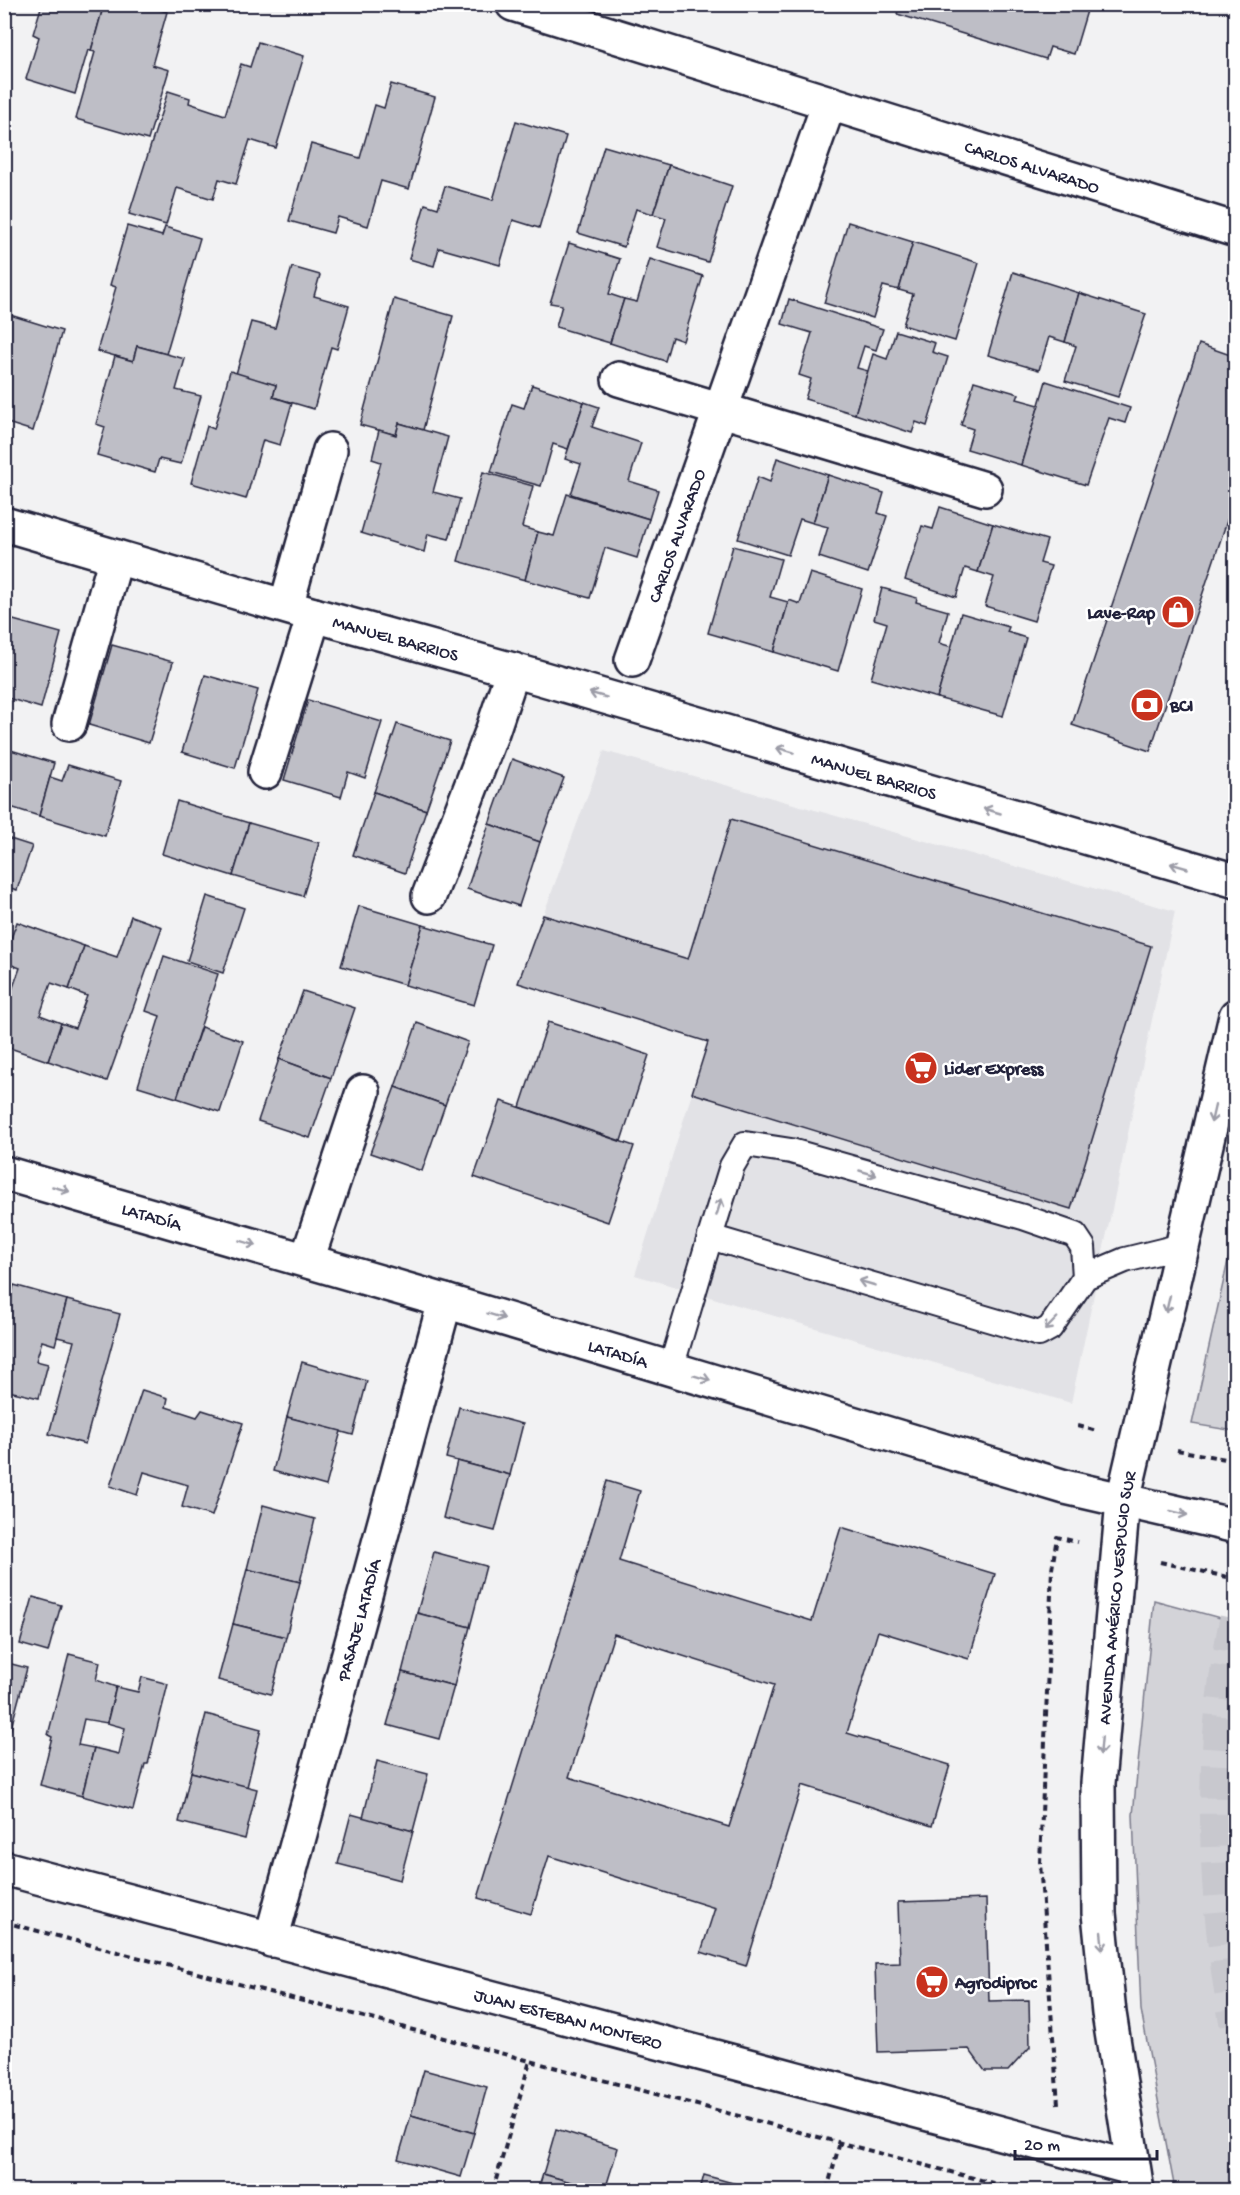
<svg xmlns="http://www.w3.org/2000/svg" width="1240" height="2195" viewBox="0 0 1240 2195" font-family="'Gochi Hand',sans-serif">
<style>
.built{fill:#e2e2e6}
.green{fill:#d3d3d8;stroke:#7a7a8a;stroke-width:1.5}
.building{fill:#bebec6;stroke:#22223b;stroke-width:1.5;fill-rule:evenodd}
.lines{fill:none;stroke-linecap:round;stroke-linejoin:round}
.motorway-tunnel{stroke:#c8c8ce;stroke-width:33;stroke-dasharray:33 16;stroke-linecap:butt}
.service-casing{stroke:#22223b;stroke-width:28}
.minor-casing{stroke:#22223b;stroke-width:38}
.tertiary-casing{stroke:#22223b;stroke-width:38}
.primary-casing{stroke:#22223b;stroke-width:38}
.path{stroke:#22223b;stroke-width:4;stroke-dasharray:6 4.5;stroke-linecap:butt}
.service{stroke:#fff;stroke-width:24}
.minor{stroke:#fff;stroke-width:33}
.tertiary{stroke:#fff;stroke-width:33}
.primary{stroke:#fff;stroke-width:33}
.oneway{stroke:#9c9ca7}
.labels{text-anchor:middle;stroke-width:5;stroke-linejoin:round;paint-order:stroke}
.street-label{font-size:18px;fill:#22223b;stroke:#fff}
.poi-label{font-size:18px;font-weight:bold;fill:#22223b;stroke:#fff;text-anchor:start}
</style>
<rect width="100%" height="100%" fill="#f2f2f3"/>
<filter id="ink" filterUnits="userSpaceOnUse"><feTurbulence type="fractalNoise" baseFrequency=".0167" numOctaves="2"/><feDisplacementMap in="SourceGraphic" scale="12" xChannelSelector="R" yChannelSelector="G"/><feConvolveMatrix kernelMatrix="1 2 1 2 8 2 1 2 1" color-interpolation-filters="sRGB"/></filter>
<g filter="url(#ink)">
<path class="built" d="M604 751 1175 911 1071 1403 635 1275 708 1042 518 983Z"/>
<g class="green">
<path d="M1235 1229 1236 1431H1235L1192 1424Z"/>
<path d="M1154 1600 1235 1622V2190H1175L1141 2010 1133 1815Z"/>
</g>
<g class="building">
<path d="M4 4H13L4 33Z"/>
<path d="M42 4H104L91 51 88 50 75 94 26 79 39 37 33 34Z"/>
<path d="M104 4H141L167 12 152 65 169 70 148 140 76 119 95 52 91 51Z"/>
<path d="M900 4H1089L1074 54 1050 47 1046 59 897 14Z"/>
<path d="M258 42 304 56 276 148 250 140 236 184 219 179 213 199 177 188 166 225 129 214 168 91 190 98 189 103 225 115 241 64 250 67Z"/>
<path d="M391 84 435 97 409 189 381 181 368 226 338 217 333 233 289 221 311 144 360 158 375 105 384 108Z"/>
<path d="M516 121 566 136 539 228 513 220 500 265 439 248 434 266 409 259 425 204 438 208 445 186 493 200Z"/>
<path d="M604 146 669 165 653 214 636 209 624 247 578 233Z"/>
<path d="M669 165 732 186 708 262 657 247 666 218 653 214Z"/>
<path d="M848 222 913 242 899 290 883 286 873 318 824 303Z"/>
<path d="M127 226 162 236 165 227 200 238 166 354 137 346 133 361 97 351 116 287 110 285Z"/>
<path d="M913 242 979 263 955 341 903 325 913 294 899 290Z"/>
<path d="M569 243 620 259 609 294 624 299 610 343 556 327 562 305 550 303Z"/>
<path d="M650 259 703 276 683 341 672 337 665 361 610 343 624 299 637 302Z"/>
<path d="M292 267 320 275 314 296 349 306 337 349 331 347 314 409 273 397 276 385 236 374 251 322 275 328Z"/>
<path d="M1013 272 1079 293 1065 342 1049 337 1039 370 988 355Z"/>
<path d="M1079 293 1146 314 1118 397 1065 381 1076 346 1065 342Z"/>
<path d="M394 299 453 316 423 430 399 423 396 435 360 425Z"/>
<path d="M789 299 883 329 876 350 864 346 857 368 868 371 855 414 805 399 811 379 799 375 812 333 782 324Z"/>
<path d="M7 314 62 331 33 431 4 422V322Z"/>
<path d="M896 331 935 343 932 352 948 357 927 426 916 422 912 433 855 414 873 354 887 359Z"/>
<path d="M1199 344 1236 357V494L1150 751 1072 725Z"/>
<path d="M137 346 185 359 176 390 201 396 181 464 159 459 155 472 97 455 105 427 96 424 115 356 133 361Z"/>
<path d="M230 371 276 385 273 397 292 403 280 445 263 440 246 499 191 483 207 426 214 429Z"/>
<path d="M974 381 1019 394 1017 399 1039 405 1021 465 967 449 973 429 961 425Z"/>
<path d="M1046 381 1130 408 1125 423 1109 418 1086 485 1021 465Z"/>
<path d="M532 385 584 402 568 449 553 444 541 486 491 472 512 404 524 408Z"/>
<path d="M584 402 599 407 592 427 641 443 629 481 658 490 649 519 571 494 581 464 565 459Z"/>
<path d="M399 423 448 437 433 492 460 499 449 539 428 534 424 552 361 533 381 462 372 459 379 430 396 435Z"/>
<path d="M777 458 828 475 813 523 800 519 788 555 738 539 758 477 770 482Z"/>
<path d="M483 472 533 486 522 527 538 532 525 580 458 561Z"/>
<path d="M828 475 884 493 878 513 887 516 868 573 819 557 828 527 813 523Z"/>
<path d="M567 494 649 519 637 558 605 548 590 598 525 580 538 532 554 536Z"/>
<path d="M940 507 993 524 978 572 965 568 956 597 905 580 922 526 933 529Z"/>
<path d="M993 524 1047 540 1040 563 1051 566 1034 621 985 606 994 577 978 572Z"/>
<path d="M733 546 781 559 770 597 788 602 774 652 708 633Z"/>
<path d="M810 573 862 589 838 671 774 652 789 600 800 604Z"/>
<path d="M882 588 917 598 916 602 948 611 939 643 952 647 937 698 871 679 887 623 874 619Z"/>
<path d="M961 613 1009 627 1007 632 1026 638 1003 716 937 698Z"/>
<path d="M6 618 61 633 41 708 4 697Z"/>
<path d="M112 645 173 662 149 743 89 725Z"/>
<path d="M205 675 258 690 235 768 182 752Z"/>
<path d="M308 700 382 722 365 778 348 772 341 797 284 780Z"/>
<path d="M397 724 450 741 426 810 374 792Z"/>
<path d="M4 748 54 763 39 816 4 805Z"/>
<path d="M512 759 564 778 540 842 489 824Z"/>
<path d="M68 765 121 781 105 836 39 816 50 777 62 781Z"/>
<path d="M374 792 426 810 405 873 353 855Z"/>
<path d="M177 801 249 823 233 876 162 854Z"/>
<path d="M731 819 1151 946 1071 1209 692 1093 708 1042 518 983 543 915 688 959Z"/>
<path d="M249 823 319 843 303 896 233 876Z"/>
<path d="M489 824 540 842 519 906 467 889Z"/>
<path d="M4 837 32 846 17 890 4 886Z"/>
<path d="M207 896 244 908 223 973 187 961Z"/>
<path d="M359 906 423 925 405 985 341 966Z"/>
<path d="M131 916 162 927 107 1081 48 1061 61 1023 75 1028 87 996 69 989 84 946 117 957Z"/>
<path d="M17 922 84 946 69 989 51 983 40 1015 61 1023 48 1061 4 1046V1012L20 968 4 962V957Z"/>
<path d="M423 925 492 945 474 1005 405 985Z"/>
<path d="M164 956 218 974 177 1098 138 1086 160 1016 146 1011Z"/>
<path d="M303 991 355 1008 331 1078 279 1059Z"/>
<path d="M548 1022 649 1055 621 1141 520 1107Z"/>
<path d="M417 1023 468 1042 445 1105 395 1087Z"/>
<path d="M201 1027 243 1041 220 1112 177 1098Z"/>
<path d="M279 1059 331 1078 310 1138 258 1121Z"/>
<path d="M395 1087 445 1105 422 1171 370 1153Z"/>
<path d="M501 1101 634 1146 608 1222 474 1177Z"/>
<path d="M14 1285 67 1300 55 1345 42 1341 36 1361 48 1364 39 1398 4 1390V1321Z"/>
<path d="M67 1300 120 1314 85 1444 49 1434 74 1341 57 1337Z"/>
<path d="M302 1362 367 1381 353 1435 287 1417Z"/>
<path d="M142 1390 168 1398 166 1407 197 1417 202 1410 243 1423 212 1516 182 1507 188 1485 144 1472 137 1495 110 1486Z"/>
<path d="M459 1407 523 1424 510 1475 446 1458Z"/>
<path d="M287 1417 341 1431 326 1486 273 1471Z"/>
<path d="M457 1461 510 1475 495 1531 443 1518Z"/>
<path d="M607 1481 640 1491 619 1561 812 1621 841 1527 995 1574 969 1659 878 1631 847 1733 950 1765 932 1826 802 1785 746 1966 701 1952 715 1908 549 1856 531 1914 478 1898ZM614 1634 774 1685 729 1827 569 1777Z"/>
<path d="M263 1505 315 1519 300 1582 247 1569Z"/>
<path d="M434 1552 486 1566 470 1627 417 1613Z"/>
<path d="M247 1569 300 1582 286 1637 233 1624Z"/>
<path d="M33 1597 61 1605 48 1652 20 1644Z"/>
<path d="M417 1613 470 1627 454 1686 402 1672Z"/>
<path d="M233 1624 286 1637 271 1694 218 1680Z"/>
<path d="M69 1654 100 1662 96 1680 116 1687 107 1723 84 1719 78 1745 94 1748 82 1796 40 1785 52 1737 48 1735Z"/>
<path d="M4 1662 27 1668 4 1754Z"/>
<path d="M402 1672 454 1686 439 1739 387 1725Z"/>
<path d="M142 1677 168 1684 148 1764H145L133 1810 82 1796 94 1748 119 1754 125 1728 107 1723 116 1687 138 1692Z"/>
<path d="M206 1714 261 1729 247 1787 191 1772Z"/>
<path d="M377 1761 428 1774 413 1831 363 1818Z"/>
<path d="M191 1772 257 1789 245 1839 179 1822Z"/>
<path d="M351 1814 413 1831 400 1880 338 1864Z"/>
<path d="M986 1899 989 2001 1029 2000 1030 2047 1008 2071H985L969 2049 878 2052 875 1964 900 1963 898 1902Z"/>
<path d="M424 2070 487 2087 474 2133 411 2115Z"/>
<path d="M411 2115 474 2133 461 2177 398 2159Z"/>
<path d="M556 2129 618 2148 605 2190H598L543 2174Z"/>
<path d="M543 2174 598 2190H538Z"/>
<path d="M704 2175 758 2190H700Z"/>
</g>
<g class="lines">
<path class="motorway-tunnel" d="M1236 1619C1208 1752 1212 1890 1236 2024"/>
<defs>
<g id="service">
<path d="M1085 1277 1083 1247 1075 1235 1023 1217 791 1151 745 1144 732 1166 710 1237 1039 1334 1050 1328 1085 1277 1125 1260 1182 1246"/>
<path d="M671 1368 710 1237"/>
</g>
<g id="minor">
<path id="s1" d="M513 4 1236 230"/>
<path d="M619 379 985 489"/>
<path id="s2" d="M4 524 314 615 513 670 1236 881"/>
<path d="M286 606 330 450"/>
<path id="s3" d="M632 660 829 103"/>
<path d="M69 724 116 557"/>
<path d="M265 772 314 615"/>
<path d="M429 896 492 732 513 670"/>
<path d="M307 1260 363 1092"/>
<path id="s4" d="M4 1868 1132 2168"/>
<path id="s5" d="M271 1940 445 1301"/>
</g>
<g id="tertiary">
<path id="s6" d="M4 1173 445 1301 1065 1487 1236 1526"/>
</g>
<g id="primary">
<path id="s7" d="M1137 2190 1109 2013 1099 1913 1098 1783 1123 1500 1236 1016"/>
</g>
</defs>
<use href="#service" class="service-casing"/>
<use href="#minor" class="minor-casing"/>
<use href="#tertiary" class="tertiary-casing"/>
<use href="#primary" class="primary-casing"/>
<g class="path">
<path d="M1078 1426 1097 1431"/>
<path d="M1177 1450 1236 1461"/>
<path d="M1160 1562 1236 1579"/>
<path d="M4 1922 1019 2190"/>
<path d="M1058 2104 1040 1863 1052 1569 1057 1537 1077 1542"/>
<path d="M493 2190 530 2061"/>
<path d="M827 2190 840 2142"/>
</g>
<use href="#service" class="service"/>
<use href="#minor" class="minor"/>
<use href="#tertiary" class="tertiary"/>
<use href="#primary" class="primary"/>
</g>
<defs><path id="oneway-shaft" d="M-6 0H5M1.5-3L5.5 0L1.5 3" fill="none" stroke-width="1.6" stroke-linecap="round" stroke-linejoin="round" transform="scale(1.5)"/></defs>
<g class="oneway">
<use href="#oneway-shaft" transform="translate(598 695) rotate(-164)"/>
<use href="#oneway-shaft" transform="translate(785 750) rotate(-164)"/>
<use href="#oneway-shaft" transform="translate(992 811) rotate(-164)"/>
<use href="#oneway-shaft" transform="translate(1179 866) rotate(-164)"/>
<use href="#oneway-shaft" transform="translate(1213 1114) rotate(103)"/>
<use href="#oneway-shaft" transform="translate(868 1173) rotate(16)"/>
<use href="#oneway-shaft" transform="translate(61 1189) rotate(16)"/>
<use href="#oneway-shaft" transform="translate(719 1207) rotate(-73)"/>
<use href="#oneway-shaft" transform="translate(248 1243) rotate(16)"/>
<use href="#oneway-shaft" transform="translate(867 1283) rotate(-164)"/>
<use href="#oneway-shaft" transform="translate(1168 1304) rotate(103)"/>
<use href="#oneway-shaft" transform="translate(496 1316) rotate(17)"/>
<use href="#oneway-shaft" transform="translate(1051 1324) rotate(134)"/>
<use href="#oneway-shaft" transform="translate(702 1378) rotate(17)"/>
<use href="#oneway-shaft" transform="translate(1179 1513) rotate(13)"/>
<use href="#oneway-shaft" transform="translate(1101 1746) rotate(95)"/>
<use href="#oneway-shaft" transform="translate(1102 1941) rotate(84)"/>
</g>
</g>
<defs>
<symbol id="shop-disc" viewBox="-11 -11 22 22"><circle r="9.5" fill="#c8321e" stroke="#fff"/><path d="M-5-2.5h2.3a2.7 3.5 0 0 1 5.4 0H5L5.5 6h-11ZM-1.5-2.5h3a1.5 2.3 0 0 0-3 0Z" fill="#fff"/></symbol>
<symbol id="bank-disc" viewBox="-11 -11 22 22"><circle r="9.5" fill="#c8321e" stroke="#fff"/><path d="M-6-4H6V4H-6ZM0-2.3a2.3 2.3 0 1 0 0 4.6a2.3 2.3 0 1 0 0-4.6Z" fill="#fff"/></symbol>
<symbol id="supermarket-disc" viewBox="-11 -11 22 22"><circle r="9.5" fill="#c8321e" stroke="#fff"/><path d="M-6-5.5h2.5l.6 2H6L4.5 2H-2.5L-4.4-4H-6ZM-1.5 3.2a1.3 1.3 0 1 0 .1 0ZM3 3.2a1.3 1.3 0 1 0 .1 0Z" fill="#fff"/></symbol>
</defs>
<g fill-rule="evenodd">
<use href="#shop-disc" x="1159" y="593" width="38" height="38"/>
<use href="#bank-disc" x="1128" y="686" width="38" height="38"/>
<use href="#supermarket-disc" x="902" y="1049" width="38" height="38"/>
<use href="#supermarket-disc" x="913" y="1963" width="38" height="38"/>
</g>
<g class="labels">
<g class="street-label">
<text dy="6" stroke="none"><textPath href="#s1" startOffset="544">CARLOS ALVARADO</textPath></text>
<text dy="6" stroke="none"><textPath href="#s3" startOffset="132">CARLOS ALVARADO</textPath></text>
<text dy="6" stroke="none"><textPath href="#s2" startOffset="408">MANUEL BARRIOS</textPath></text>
<text dy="6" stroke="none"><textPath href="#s2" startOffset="906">MANUEL BARRIOS</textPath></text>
<text dy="6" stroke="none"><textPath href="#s6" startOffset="154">LATADÍA</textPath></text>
<text dy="6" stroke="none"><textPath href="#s6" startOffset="640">LATADÍA</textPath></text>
<text dy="6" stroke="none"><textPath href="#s7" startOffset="596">AVENIDA AMÉRICO VESPUCIO SUR</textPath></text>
<text dy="6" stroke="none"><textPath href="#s5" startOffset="332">PASAJE LATADÍA</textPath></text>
<text dy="6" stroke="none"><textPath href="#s4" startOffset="584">JUAN ESTEBAN MONTERO</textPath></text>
</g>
<g class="poi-label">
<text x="1155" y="618" text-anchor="end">Lave-Rap</text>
<text x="1170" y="711">BCI</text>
<text x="944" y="1074">Lider Express</text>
<text x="955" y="1988">Agrodiproc</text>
</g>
</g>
<rect width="1240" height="2195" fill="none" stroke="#fff" stroke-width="24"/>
<rect x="12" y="12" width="1216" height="2171" fill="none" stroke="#22223b" stroke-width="2" filter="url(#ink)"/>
<path d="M1015 2150v9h142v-9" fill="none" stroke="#22223b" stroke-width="3"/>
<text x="1024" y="2150" font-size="18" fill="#22223b" stroke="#ffffff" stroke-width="4.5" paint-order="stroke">20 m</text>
</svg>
